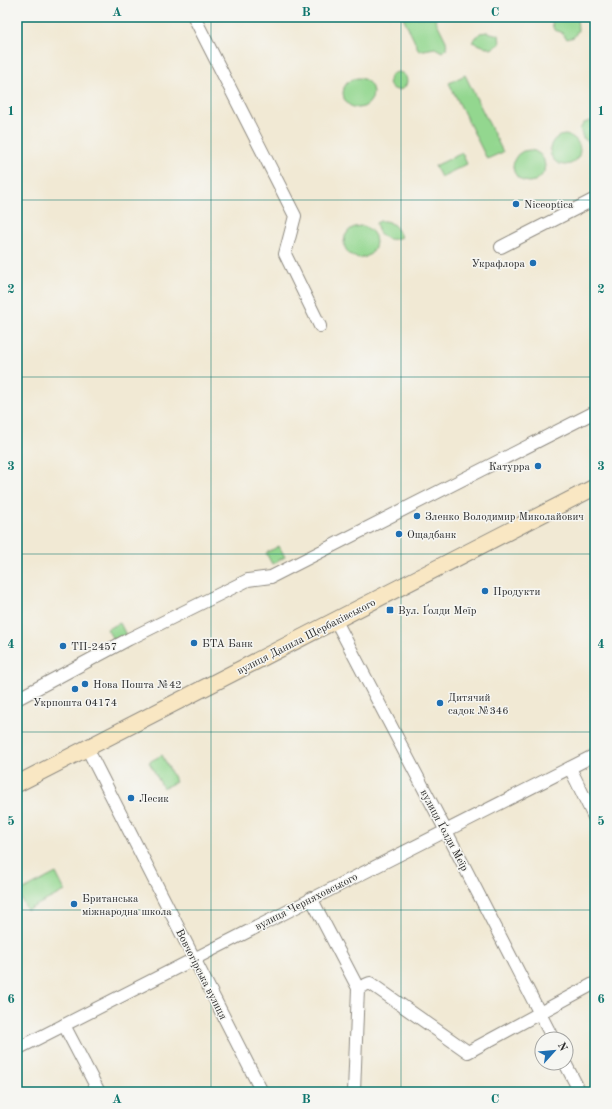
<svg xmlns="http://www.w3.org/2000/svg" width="612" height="1109" viewBox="0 0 612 1109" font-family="'Old Standard TT',serif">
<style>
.green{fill:#93d78f;stroke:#5f815d}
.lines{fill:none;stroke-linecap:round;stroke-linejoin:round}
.street-casing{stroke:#8e8a80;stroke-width:14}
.secondary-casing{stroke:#8e8a80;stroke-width:18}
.street{stroke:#fff;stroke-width:12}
.secondary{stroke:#f9e7c3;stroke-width:16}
.grid{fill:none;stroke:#0f766e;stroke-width:1;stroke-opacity:0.55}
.poi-dot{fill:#1f6fb2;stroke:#f6f6f2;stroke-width:1.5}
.labels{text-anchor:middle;stroke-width:3;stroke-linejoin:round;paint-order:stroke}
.poi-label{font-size:11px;fill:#2b2b2b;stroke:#f6f6f2;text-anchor:start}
.street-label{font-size:11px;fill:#2b2b2b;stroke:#f6f6f2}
.neatline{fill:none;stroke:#0f766e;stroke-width:1.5}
.grid-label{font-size:13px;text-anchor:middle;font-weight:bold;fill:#0f766e}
</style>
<rect width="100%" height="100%" fill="#f6f6f2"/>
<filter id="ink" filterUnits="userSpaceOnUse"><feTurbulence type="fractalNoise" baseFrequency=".025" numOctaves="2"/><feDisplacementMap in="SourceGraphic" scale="8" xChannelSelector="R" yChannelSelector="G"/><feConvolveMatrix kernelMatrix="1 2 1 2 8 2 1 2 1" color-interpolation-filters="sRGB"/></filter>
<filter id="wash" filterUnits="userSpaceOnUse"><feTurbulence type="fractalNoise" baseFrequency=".012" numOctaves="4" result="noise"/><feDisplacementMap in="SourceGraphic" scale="16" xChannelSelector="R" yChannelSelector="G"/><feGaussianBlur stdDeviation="0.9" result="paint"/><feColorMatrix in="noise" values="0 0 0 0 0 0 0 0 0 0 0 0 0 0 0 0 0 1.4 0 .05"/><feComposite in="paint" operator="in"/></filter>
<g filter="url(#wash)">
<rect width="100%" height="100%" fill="#f1e9d4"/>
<g class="green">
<path d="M403 17H434L446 41 447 48 442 52 435 48 419 51Z"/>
<path d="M553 17H566L571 20 577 17 578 30 574 37 567 39 561 32 554 30 552 24Z"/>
<path d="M487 32 499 35 500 44 491 49 472 42 480 33Z"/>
<circle cx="398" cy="81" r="9"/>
<path d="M465 75 503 152 487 159 449 83Z"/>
<circle cx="358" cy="93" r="15"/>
<path d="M590 121 595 122V141L589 142 583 138 580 129 584 123Z"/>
<circle cx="565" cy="150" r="15"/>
<circle cx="529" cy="166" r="16"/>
<path d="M462 153 467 164 441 177 435 166Z"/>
<path d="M380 221C392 220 397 227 401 237 389 243 378 237 376 223Z"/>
<circle cx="360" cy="242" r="16"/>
<path d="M279 546 285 557 272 564 266 553Z"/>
<path d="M120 623 127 637 115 643 107 629Z"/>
<path d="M162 755 176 782 163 788 149 762Z"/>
<path d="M56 873 65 891 27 910 18 893Z"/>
</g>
</g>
<g filter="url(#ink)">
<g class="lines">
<defs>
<g id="street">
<path d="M194 17 295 216 285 254 320 326"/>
<path d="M501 247 595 199"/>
<path d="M336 621 446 831 553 1039"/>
<path d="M17 699 129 639 248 580 271 577 595 412"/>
<path d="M87 748 262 1092"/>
<path d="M570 768 595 819"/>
<path d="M311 898 358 988 354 1092"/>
<path d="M358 988 370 983 468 1052 595 983"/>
<path d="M64 1025 99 1092"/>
<path d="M17 1049 595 755"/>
<path d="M565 1063 580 1092"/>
</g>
<path id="secondary" d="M17 784 595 487"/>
</defs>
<use href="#street" class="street-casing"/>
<use href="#secondary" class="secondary-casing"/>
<use href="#street" class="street"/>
<use href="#secondary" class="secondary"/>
</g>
</g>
<path class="grid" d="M211 17V1092M401 17V1092M17 200H595M17 377H595M17 554H595M17 732H595M17 910H595"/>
<g class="poi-dot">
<circle cx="516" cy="204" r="4"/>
<circle cx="533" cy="263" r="4"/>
<circle cx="538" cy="466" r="4"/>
<circle cx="417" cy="516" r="4"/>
<circle cx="399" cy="534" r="4"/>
<circle cx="485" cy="591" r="4"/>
<rect x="386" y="606" width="8" height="8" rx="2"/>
<circle cx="194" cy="643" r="4"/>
<circle cx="63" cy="646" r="4"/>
<circle cx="85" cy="684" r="4"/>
<circle cx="75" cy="689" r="4"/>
<circle cx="440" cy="703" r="4"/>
<circle cx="131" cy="798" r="4"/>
<circle cx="74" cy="904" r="4"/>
</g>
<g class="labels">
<g class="poi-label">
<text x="524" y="208">Niceoptica</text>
<text x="525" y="267" text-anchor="end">Украфлора</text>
<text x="530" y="470" text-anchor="end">Катурра</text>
<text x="425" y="520">Зленко Володимир Миколайович</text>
<text x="407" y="538">Ощадбанк</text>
<text x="493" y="595">Продукти</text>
<text x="398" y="614">Вул. Ґолди Меїр</text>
<text x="202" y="647">БТА Банк</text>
<text x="71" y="650">ТП-2457</text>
<text x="93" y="688">Нова Пошта №42</text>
<text x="448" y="701">Дитячий<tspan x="448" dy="13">садок №346</tspan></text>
<text x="75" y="706" text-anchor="middle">Укрпошта 04174</text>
<text x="139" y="802">Лесик</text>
<text x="82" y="902">Британська<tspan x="82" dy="13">міжнародна школа</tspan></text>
</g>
<g class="street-label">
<text transform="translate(306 636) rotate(-27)" y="4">вулиця Данила Щербаківського</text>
<text transform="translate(445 830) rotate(62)" y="4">вулиця Ґолди Меїр</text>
<text transform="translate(306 901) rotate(-27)" y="4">вулиця Черняховського</text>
<text transform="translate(202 974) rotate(63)" y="4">Вовчогірська вулиця</text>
</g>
</g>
<rect width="612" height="1109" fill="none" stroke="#f6f6f2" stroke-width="44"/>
<g transform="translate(554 1051) rotate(63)"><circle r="19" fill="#f6f6f2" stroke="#a5a5a2"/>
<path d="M0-3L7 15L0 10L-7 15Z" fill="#1f6fb2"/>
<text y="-6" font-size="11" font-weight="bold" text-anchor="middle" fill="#2b2b2b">N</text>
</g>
<rect x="22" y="22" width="568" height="1065" class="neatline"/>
<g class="grid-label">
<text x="117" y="16">A</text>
<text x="306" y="16">B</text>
<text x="495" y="16">C</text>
<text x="11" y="115">1</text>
<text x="601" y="115">1</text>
<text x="11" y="293">2</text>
<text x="601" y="293">2</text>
<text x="11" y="470">3</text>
<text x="601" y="470">3</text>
<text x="11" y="648">4</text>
<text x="601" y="648">4</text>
<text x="11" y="825">5</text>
<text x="601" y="825">5</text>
<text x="11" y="1003">6</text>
<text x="601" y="1003">6</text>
<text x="117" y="1103">A</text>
<text x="306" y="1103">B</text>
<text x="495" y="1103">C</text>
</g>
</svg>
